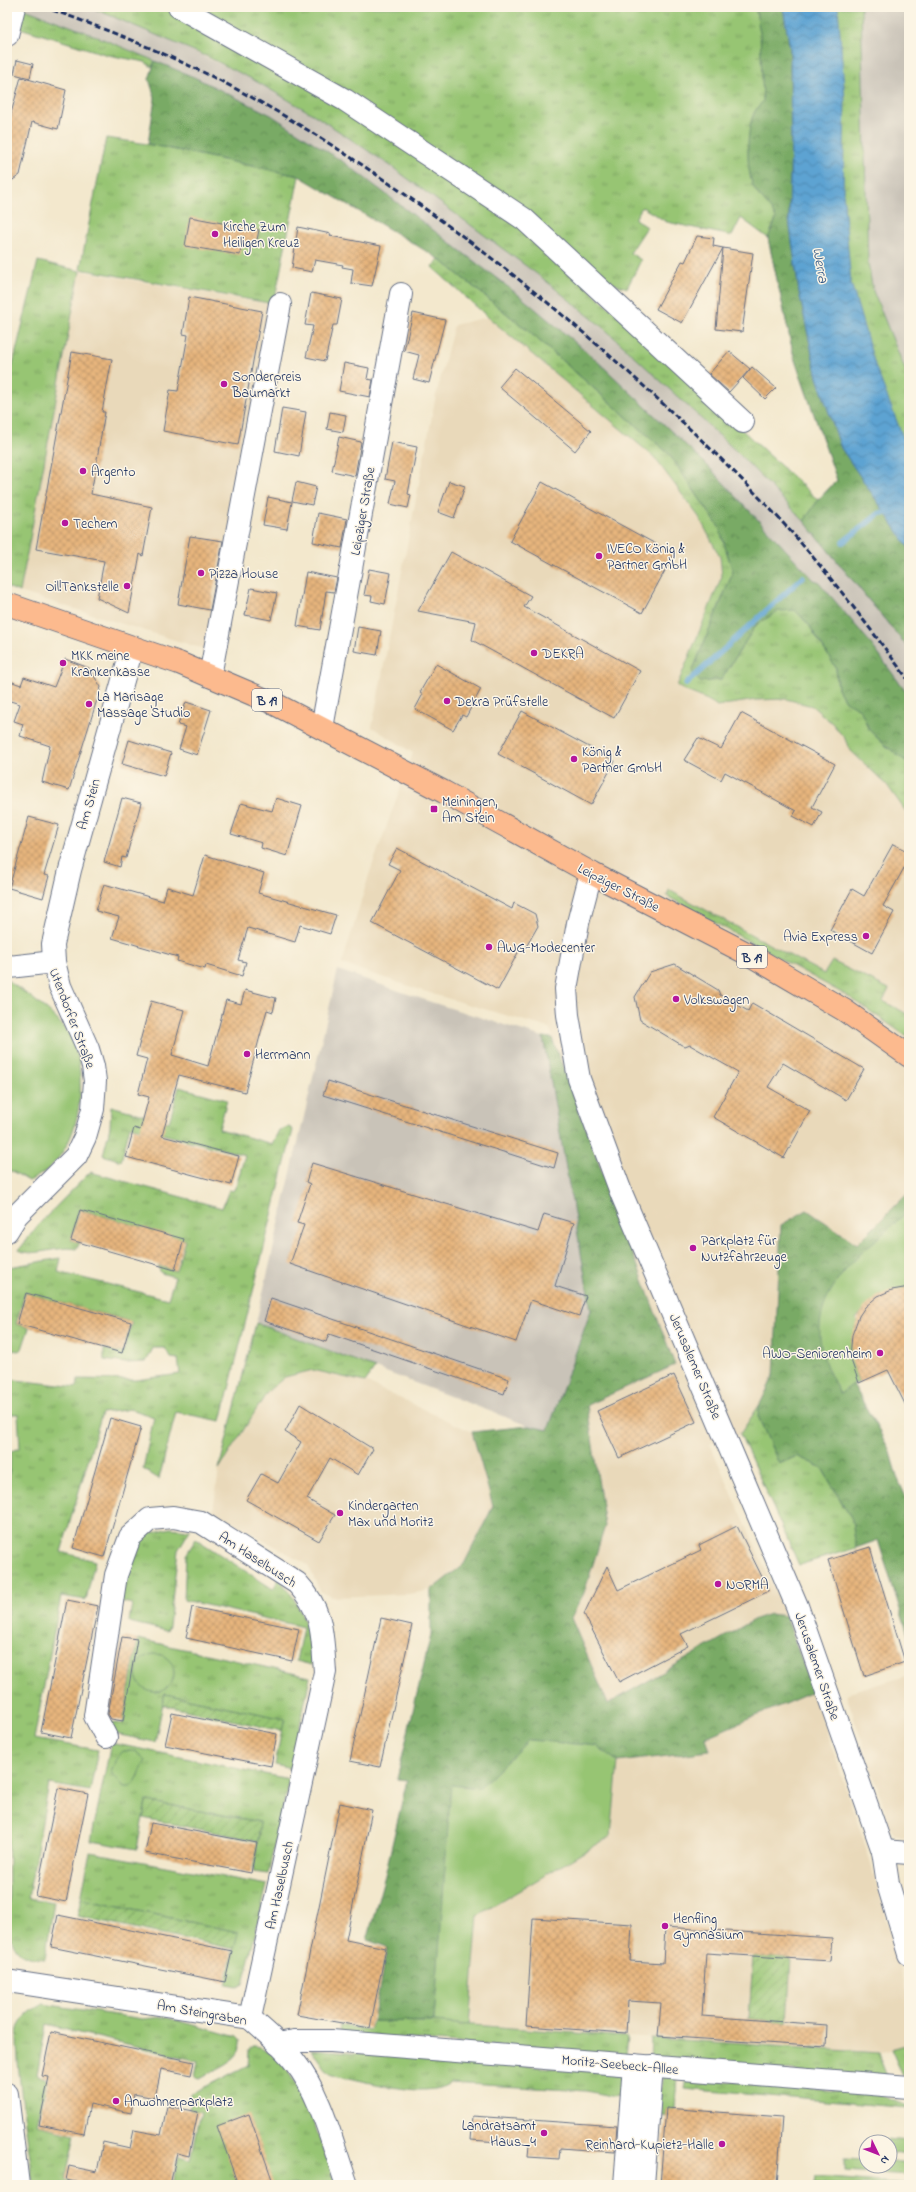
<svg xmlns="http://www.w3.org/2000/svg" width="916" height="2192" viewBox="0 0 916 2192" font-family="'Indie Flower',sans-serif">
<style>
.built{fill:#e9d9ba}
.industrial{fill:#c9c3b8}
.grass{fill:url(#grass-tufts);stroke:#597a68}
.forest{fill:url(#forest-crowns);stroke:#4a6c62}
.park{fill:#97c573;stroke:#597a68}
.garden{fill:url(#garden-furrows);stroke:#597a68}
.water{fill:url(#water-waves);stroke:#3c6998}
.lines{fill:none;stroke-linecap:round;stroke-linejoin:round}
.stream{stroke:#5da3d2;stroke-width:5.5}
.building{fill:url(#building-cross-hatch)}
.minor-casing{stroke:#677085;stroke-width:24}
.major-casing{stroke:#677085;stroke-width:24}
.minor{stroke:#fff;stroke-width:22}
.major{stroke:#fcba8e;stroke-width:22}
.rail{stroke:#1b2f5e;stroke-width:3;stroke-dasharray:6 3;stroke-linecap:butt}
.poi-dot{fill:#b5179e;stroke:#fcf5e5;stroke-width:1.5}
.labels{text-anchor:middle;stroke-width:3;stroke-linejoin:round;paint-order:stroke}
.shield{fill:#fcf5e5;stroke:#5e6a86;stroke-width:1}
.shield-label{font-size:13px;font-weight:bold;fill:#1b2f5e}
.poi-label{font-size:14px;fill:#1b2f5e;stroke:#fcf5e5;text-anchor:start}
.street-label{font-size:14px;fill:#1b2f5e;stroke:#fcf5e5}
.water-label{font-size:15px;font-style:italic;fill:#325887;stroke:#fcf5e5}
</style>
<defs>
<pattern id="grass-tufts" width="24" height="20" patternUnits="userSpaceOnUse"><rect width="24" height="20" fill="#97c573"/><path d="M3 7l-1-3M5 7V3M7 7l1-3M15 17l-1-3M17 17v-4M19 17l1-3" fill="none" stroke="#7aa062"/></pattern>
<pattern id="forest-crowns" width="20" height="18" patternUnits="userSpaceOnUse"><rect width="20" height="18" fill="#79aa65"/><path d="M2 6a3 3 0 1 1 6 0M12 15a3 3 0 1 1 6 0" fill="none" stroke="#628b56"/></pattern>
<pattern id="garden-furrows" width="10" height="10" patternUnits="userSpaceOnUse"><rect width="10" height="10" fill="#97c573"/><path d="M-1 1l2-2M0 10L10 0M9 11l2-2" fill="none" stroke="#7aa062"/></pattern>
<pattern id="water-waves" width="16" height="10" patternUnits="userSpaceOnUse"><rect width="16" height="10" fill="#5da3d2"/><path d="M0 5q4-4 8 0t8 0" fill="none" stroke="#4c85ae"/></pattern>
<pattern id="building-cross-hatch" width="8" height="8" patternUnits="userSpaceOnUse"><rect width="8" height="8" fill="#e7b57d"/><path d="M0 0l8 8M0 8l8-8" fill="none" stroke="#ba946a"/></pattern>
</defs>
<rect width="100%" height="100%" fill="#fcf5e5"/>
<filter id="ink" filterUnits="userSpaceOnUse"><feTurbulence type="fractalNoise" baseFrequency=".025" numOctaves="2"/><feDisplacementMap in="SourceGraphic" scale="8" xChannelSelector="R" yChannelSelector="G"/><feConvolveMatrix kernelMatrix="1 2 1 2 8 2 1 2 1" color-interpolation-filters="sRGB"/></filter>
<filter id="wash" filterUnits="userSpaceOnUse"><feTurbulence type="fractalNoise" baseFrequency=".012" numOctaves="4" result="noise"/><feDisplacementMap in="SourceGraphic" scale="16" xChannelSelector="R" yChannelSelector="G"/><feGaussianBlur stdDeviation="0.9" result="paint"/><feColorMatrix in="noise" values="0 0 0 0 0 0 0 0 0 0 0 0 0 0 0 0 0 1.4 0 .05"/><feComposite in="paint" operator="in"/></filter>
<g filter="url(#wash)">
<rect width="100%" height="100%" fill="#f3e8cd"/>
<g class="built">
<path d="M80 271 273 305 207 650 20 592Z"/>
<path d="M488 317 654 457 909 802V1192L857 1244 807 1210 781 1225 774 1375 760 1404 740 1434 710 1444 786 1616 770 1614 755 1619 608 1704 571 1618 584 1593 605 1526 587 1404 675 1364 549 1028 436 995 342 964 370 872 413 753 372 727 436 395 454 325Z"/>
<path d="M313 1370 365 1382 472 1432 493 1506 464 1564 431 1590 409 1594 332 1597 320 1591 308 1565 213 1511 219 1469 268 1391 285 1377Z"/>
<path d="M909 1675V1839L900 1837 893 1833 846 1694Z"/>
<path d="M813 1692 868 1854 909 1998V2044L879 2053 469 2025 451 1785 529 1740 709 1751 706 1737Z"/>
</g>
<g class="industrial">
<path d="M18 7H90L158 35 252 79 316 116 384 160 541 277 606 330 738 453 804 521 909 649V696L868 640 818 581H814L706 464 595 359 520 296 417 218 194 77 91 34Z"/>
<path d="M861 7H909V379L873 291 868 262Z"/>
<path d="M338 970 431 1002 543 1037 591 1310 548 1430 529 1426 256 1323Z"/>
</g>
<g class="grass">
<path d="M90 7H164L169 9 325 93 466 185 521 226 818 500 837 480 794 357 768 238 741 218 732 236 667 222 642 207 635 219 647 227 630 253 641 260 627 288 599 279 583 269 531 216 514 204 484 188 341 94 210 19 195 7H861L868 262 873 291 909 379V649L804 521 738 453 606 330 541 277 388 164 316 116 252 79 208 57Z"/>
<path d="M22 8 91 34 155 61 152 67 145 62 108 55 17 27Z"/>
<path d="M106 138 148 144 299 176 274 304 80 269Z"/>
<path d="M439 259 527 330 669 454 719 527 733 572 692 672 721 680 756 625 778 611 795 609 809 625 836 668 838 689 845 701 861 709 869 730 886 746 909 763 907 786 909 789V816L887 785 849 749 845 739 832 723 812 706 786 699 756 700 717 706C706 697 689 694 677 686L722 576 720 557 699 517 654 457 488 317 432 267Z"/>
<path d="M38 261 80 271 20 592 7 587V376H10Z"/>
<path d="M669 890 824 974 832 961 889 989 883 1001 909 1015V1038L851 998 667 896Z"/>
<path d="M179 1087 227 1100 219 1129 272 1144 279 1130 289 1127 293 1130 221 1421 176 1412 159 1479 143 1469 154 1417 131 1409 102 1413 61 1552 95 1561 86 1600 61 1596 34 1739 98 1750 90 1791 49 1784 28 1898 54 1902 45 1959C21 1957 16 1955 9 1931L7 1507 11 1451 20 1448 18 1414H10L7 1403V1379L77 1387 78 1379 136 1380 180 1374 178 1359 171 1358 165 1348H153L146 1362 126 1363 104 1360V1349L123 1353 132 1322 25 1293 16 1324 29 1328 22 1349 18 1351 7 1349V1271L9 1267 61 1258 58 1272 168 1299 175 1277 161 1273 158 1266 176 1271 185 1240 79 1209 71 1240 80 1243 76 1249C59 1245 32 1258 19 1250L38 1225 90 1172 222 1208 229 1190 233 1191 236 1186 245 1155 130 1126 121 1161 103 1155 110 1127 111 1106 169 1122Z"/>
<path d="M256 1323 375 1368 365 1382 313 1370 285 1377 268 1391 219 1469Z"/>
<path d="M760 1404 758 1416 779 1464 797 1456 822 1468 852 1520 856 1548 799 1565 740 1434Z"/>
<path d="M170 1528 190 1530 178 1550 169 1626 167 1631 129 1622 132 1604 119 1601 136 1548 147 1534Z"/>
<path d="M196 1539 273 1589 279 1579C302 1605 310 1631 312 1665L296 1661 303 1627 184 1600 186 1555Z"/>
<path d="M138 1639 310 1677 291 1769 275 1765 284 1719 165 1694 155 1742 110 1733 106 1722 123 1724Z"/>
<path d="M111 1743 289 1779 268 1874 253 1872 260 1822 146 1801 137 1849 91 1841Z"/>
<path d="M90 1852 267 1885 243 1984 238 1987 226 1985 237 1932 81 1899Z"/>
<path d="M43 2004 142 2019 164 2017 237 2037 240 2040C242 2062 217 2068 200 2078L195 2076 198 2061 46 2025 37 2075 47 2079 37 2125 75 2134 65 2181 84 2185H34C31 2161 11 2041 19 2026 24 2016 33 2009 43 2004Z"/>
<path d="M373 2021 434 2022 627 2037 625 2057 339 2033 340 2025 370 2030Z"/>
<path d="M651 2038 879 2053 889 2078 650 2060Z"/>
<path d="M909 2044V2078L903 2076 891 2049Z"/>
<path d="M253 2046C294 2046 324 2153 336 2185H172L179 2156 191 2159 201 2112 188 2109 191 2094 248 2065 249 2052Z"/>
<path d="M311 2049 626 2074 624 2094 615 2097 586 2091 450 2083C425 2101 362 2079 333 2075L325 2069Z"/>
<path d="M663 2075 677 2076 675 2109H666L665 2117 658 2115Z"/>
<path d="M687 2078 871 2093 909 2106V2108L685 2089Z"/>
</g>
<g class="forest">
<path d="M755 7H783L790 48 791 141 789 219 799 292 817 377 841 448 909 548V649L804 521 818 500 837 480 794 357 768 238 776 219C771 205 759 199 753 186 746 169 746 130 754 113 756 109 760 105 763 101L760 33Z"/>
<path d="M155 61 194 77 271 115 345 163 520 296 595 359 706 464 814 580 818 581 868 640 909 696V789L907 786 908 763 886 746 869 730 860 709 845 701 838 689 836 668 809 625 795 610 778 611 756 625 721 680 700 682 692 672 733 572 719 527 669 454 527 330 439 259 411 242 299 176 148 144 155 98 149 79Z"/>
<path d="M543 1037 552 1038 675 1365 587 1405 605 1526 584 1593 571 1618 608 1704 755 1619 770 1614 786 1616 813 1692 706 1737 710 1751 618 1762 597 1746 530 1740 479 1788 452 1785 434 2022 373 2021 387 1947 367 1940 385 1875 407 1780 397 1779 431 1634V1590L464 1564 493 1506 472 1432 529 1426 548 1430 591 1310Z"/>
<path d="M909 1192V1210L842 1273 824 1358 840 1394 853 1384 889 1449 897 1477 909 1504V1638L878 1540 856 1548 852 1520 822 1468 797 1456 779 1464 758 1416 760 1404 774 1375 781 1225 807 1210 857 1244Z"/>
</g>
<g class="park">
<path d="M7 980C29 996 53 1011 69 1034 77 1046 79 1061 80 1075 82 1109 74 1147 47 1170 42 1174 35 1178 29 1181L12 1171 7 1172Z"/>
<path d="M909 1210V1288C882 1295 874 1296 856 1319L858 1321C848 1343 850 1361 859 1383L853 1384 840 1394C835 1383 827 1370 824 1358 803 1290 866 1251 909 1210Z"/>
<circle cx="155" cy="1673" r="19"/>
<path d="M529 1740 597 1746 618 1762 611 1836 478 1915 469 2025 434 2022 451 1785 479 1788Z"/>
<path d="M123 1751H135L146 1760 136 1781 130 1787H124L111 1772 116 1759Z"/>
<path d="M876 2138 909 2141V2155L890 2153V2142H876Z"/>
<path d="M844 2158 866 2159V2166H890V2161L909 2163V2175L844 2171Z"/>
<path d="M815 2177 909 2184V2185H814Z"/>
</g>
<g class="garden">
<path d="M165 1694 285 1719 282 1731 162 1705Z"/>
<path d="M146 1801 260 1822 258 1841 143 1818Z"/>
<path d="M81 1899 238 1932 234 1949 77 1916Z"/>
<path d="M753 1956 791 1959 787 2022 749 2019Z"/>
</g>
<path class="water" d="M783 7H838L845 101 843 191 851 283 875 365 904 440 909 448V548L841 448 817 377 799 292 789 219 791 141 790 48Z"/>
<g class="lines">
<g class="stream">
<path d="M843 542 880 513H891"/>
<path d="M686 684 803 577"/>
</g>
</g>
<g id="blocks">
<g class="building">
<path d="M17 60 33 64 30 78 14 74Z"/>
<path d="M21 77 66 90 58 129 32 122 20 175 7 184V128Z"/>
<path d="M190 217 259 230 256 245 242 242 240 255 185 246Z"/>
<path d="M298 227 331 234 330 236 381 246 372 286 351 283 353 269 342 267 343 265 315 260 312 272 292 268Z"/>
<path d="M697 236 714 238 713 246 723 248 682 323 656 309 682 261 685 262Z"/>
<path d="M723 248 753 253 742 332 716 329Z"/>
<path d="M311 293 342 299 337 325H333L325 361 306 357 313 326 305 325Z"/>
<path d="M189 297 262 311 238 445 163 431 170 390 178 391 188 335 183 334Z"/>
<path d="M413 313 445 320 429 383 413 379 419 355 404 351Z"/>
<path d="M729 351 750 369 729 392 709 374Z"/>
<path d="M72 352 112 359 102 412H105L91 494 152 507 143 556 140 554 129 613 97 598 104 561 36 549Z"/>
<path d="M344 363 369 368 367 379 373 380 370 397 339 391Z"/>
<path d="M752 367 776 388 765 399 743 378Z"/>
<path d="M515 368 591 431 575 451 499 387Z"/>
<path d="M282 408 306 412 299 456 275 451Z"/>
<path d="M330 412 346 415 343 432 327 429Z"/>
<path d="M339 437 361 442 355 476 332 471Z"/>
<path d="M392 442 417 447 408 494 411 495 408 508 390 504 395 481 385 479Z"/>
<path d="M449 481 465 486 454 518 438 512Z"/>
<path d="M296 482 316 487 312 505 292 501Z"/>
<path d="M542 482 674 554 642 613 510 541Z"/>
<path d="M268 497 292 502 287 529 263 525Z"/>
<path d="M318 513 347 519 342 548 313 542Z"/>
<path d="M190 536 223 541 210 610 178 604Z"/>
<path d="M451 552 531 596 524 607 640 671 614 718 472 640 476 622 418 611Z"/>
<path d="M369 569 391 573 385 604 371 601 372 596 364 595Z"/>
<path d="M306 572 337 578 334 592 326 591 320 630 297 626Z"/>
<path d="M251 588 277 593 271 620 245 615Z"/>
<path d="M358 627 381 631 377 655 354 651Z"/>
<path d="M65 659 89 668 101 687 69 790 42 782 50 746 20 736 23 724 14 721 20 704 7 700V680L21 685 24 677 54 687Z"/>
<path d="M436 664 481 689 466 717 462 715 453 730 415 709 423 694 420 692Z"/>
<path d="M186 702 211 710 197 755 179 749 186 727 178 725Z"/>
<path d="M522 711 615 761 591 805 498 754Z"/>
<path d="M741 713 835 764 812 807 822 812 814 827 793 816 796 811 725 772 721 780 684 760 698 738 721 749Z"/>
<path d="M129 740 171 753 164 776 122 764Z"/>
<path d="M122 798 141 803 126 858 122 857 120 867 104 862Z"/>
<path d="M276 798 302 806 287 856 261 848 262 843 231 834 241 803 272 811Z"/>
<path d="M29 817 59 825 44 875 49 876 43 898 9 888Z"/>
<path d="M893 844 909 852V859L883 906 894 912 872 953 830 930 852 889 864 896Z"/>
<path d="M397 848 512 909 514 903 535 914 538 926 526 947 522 945 498 990 372 923 400 870 388 864Z"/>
<path d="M205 855 264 873 258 893 336 915 330 934 300 925 295 942 248 928 238 960 246 962 242 976 206 965 205 969 177 961 178 957 112 938 119 917 96 911 104 884 163 901 167 887 193 895Z"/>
<path d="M675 964 718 990 720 995 748 1011 752 1003 864 1069 846 1100 783 1063 768 1087 810 1111 784 1158 713 1117 738 1072 690 1045 685 1047 640 1020 635 997 650 972Z"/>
<path d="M245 990 276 998 273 1012 267 1010 245 1092 179 1075 162 1136 239 1156 231 1185 126 1157 134 1128 140 1130 149 1097 138 1094 147 1059 136 1056 151 1001 184 1010 172 1055 208 1066 226 1000 241 1004Z"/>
<path d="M328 1081 558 1153 554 1168 323 1095Z"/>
<path d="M312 1163 538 1232 544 1214 574 1223 555 1286 586 1296 579 1316 531 1300 516 1342 290 1264 304 1225 297 1223 310 1184 306 1182Z"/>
<path d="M80 1210 184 1239 175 1270 71 1240Z"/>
<path d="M909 1287V1412L888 1370 859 1383 850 1357 852 1335 859 1316 865 1307 878 1296 892 1290Z"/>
<path d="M26 1293 131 1322 122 1353 17 1324Z"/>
<path d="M271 1298 509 1379 504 1394 329 1334 326 1342 264 1321Z"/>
<path d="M674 1375 696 1422 619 1458 597 1411Z"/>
<path d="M300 1404 373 1449 358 1475 330 1458 307 1499 335 1515 319 1541 246 1500 261 1474 278 1483 301 1442 285 1432Z"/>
<path d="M110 1418 141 1427 104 1557 73 1548Z"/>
<path d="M737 1526 769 1591 681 1634 688 1646 619 1682 584 1614 607 1566 618 1590 701 1550 699 1545Z"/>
<path d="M870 1547 905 1662 864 1676 828 1560Z"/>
<path d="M67 1600 98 1606 71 1738 41 1732Z"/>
<path d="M192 1607 299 1629 292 1661 186 1638Z"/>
<path d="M381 1618 412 1625 380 1767 350 1761Z"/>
<path d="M122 1637 137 1639 123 1721 111 1719 108 1714Z"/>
<path d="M172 1713 277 1734 271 1766 165 1745Z"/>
<path d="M58 1788 88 1794 66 1902 36 1896Z"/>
<path d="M340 1803 372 1810 346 1940 386 1948 370 2028 297 2015Z"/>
<path d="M151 1823 257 1843 251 1873 145 1853Z"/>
<path d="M58 1915 232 1951 225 1982 51 1947Z"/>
<path d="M533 1918 632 1924 630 1961 647 1962 663 1963 665 1927 832 1938 830 1961 706 1953 702 2016 827 2025 826 2047 658 2036 661 2003 628 2001 626 2033 526 2026Z"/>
<path d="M51 2032 194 2062 191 2075 161 2069 155 2098 134 2094 131 2113 90 2104 84 2134 39 2125 49 2077 42 2076Z"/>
<path d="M167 2106 198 2112 189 2156 177 2153 170 2185H90L66 2180 69 2166 97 2172 103 2142 130 2148 134 2130 161 2135Z"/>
<path d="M666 2108 782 2117 777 2185H660Z"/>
<path d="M249 2114 274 2185H238L217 2126Z"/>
<path d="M472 2116 617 2126 615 2152 560 2148 559 2159 528 2157 529 2144 470 2140Z"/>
</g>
</g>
</g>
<g filter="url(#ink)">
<use href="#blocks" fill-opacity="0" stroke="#677085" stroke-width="1"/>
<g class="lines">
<defs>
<g id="minor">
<path d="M179 7 345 100 524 219 743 422"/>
<path d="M7 35 14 7"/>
<path d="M210 676 280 304"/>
<path d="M322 728 401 294"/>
<path d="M591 873 578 923 566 989 568 1015 579 1079 622 1195 797 1606 883 1851 888 1884 909 1954"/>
<path d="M7 965 9 967 54 962"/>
<path d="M7 1231 17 1215 76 1156 85 1137 93 1109 95 1081 93 1066 88 1049 60 986 54 962 53 944 70 870 132 648"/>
<path d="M106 1737 95 1716 116 1575 130 1537 150 1519 173 1517 201 1522 297 1583C324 1612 322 1634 325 1672L250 2018"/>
<path d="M883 1851 909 1853"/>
<path d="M7 1981 250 2018C265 2032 282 2045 294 2061 322 2096 332 2143 347 2185"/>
<path d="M278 2044 294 2041H331L909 2087"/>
<path d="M7 2094 18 2185"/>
<path d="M625 2185 634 2065"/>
<path d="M643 2185 652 2066"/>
</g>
<path id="major" d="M7 604 179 663 273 703 444 792 591 873 750 955 844 1010 909 1056"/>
</defs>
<use href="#minor" class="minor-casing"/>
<use href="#major" class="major-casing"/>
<use href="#minor" class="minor"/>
<use href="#major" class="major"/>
<path class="rail" d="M44 7C104 28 163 52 219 80 299 121 374 171 446 224 527 283 604 348 677 417 722 459 766 502 806 549 842 591 876 636 909 681"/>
</g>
</g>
<g class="poi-dot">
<circle cx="215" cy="234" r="4"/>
<circle cx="224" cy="384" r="4"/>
<circle cx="83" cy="471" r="4"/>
<circle cx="65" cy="523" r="4"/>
<circle cx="599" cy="556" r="4"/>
<circle cx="201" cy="573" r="4"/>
<circle cx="127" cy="586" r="4"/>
<circle cx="534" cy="653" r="4"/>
<circle cx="63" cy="663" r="4"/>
<circle cx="447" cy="701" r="4"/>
<circle cx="89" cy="704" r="4"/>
<circle cx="574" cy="759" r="4"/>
<rect x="430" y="805" width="8" height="8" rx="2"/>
<circle cx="866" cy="936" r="4"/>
<circle cx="489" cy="947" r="4"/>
<circle cx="676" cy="999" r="4"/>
<circle cx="247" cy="1054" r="4"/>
<circle cx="693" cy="1248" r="4"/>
<circle cx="880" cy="1353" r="4"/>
<circle cx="340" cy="1513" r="4"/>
<circle cx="718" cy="1584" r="4"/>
<circle cx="665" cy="1926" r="4"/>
<circle cx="116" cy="2101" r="4"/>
<circle cx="544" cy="2133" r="4"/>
<circle cx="722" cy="2144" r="4"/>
</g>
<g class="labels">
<g class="shield">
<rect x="252" y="689" width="30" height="22" rx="3"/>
<rect x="737" y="946" width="30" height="22" rx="3"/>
</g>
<g class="shield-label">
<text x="267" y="705">B 19</text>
<text x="752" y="962">B 19</text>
</g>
<g class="poi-label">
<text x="223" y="231">Kirche Zum<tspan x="223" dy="16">Heiligen Kreuz</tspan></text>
<text x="232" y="381">Sonderpreis<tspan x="232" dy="16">Baumarkt</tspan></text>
<text x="91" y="476">Argento</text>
<text x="73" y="528">Techem</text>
<text x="607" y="553">IVECO König &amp;<tspan x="607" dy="16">Partner GmbH</tspan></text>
<text x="209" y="578">Pizza House</text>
<text x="119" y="591" text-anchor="end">Oil!Tankstelle</text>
<text x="542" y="658">DEKRA</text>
<text x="71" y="660">MKK meine<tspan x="71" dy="16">Krankenkasse</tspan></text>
<text x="97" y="701">La Marisage<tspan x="97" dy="16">Massage Studio</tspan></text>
<text x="455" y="706">Dekra Prüfstelle</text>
<text x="582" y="756">König &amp;<tspan x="582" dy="16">Partner GmbH</tspan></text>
<text x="442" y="806">Meiningen,<tspan x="442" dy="16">Am Stein</tspan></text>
<text x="858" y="941" text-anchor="end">Avia Express</text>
<text x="497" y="952">AWG-Modecenter</text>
<text x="684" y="1004">Volkswagen</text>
<text x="255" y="1059">Herrmann</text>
<text x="701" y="1245">Parkplatz für<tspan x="701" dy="16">Nutzfahrzeuge</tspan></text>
<text x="872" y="1358" text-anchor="end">AWO-Seniorenheim</text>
<text x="348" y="1510">Kindergarten<tspan x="348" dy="16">Max und Moritz</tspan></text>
<text x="726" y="1589">NORMA</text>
<text x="673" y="1923">Henfling<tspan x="673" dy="16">Gymnasium</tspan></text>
<text x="124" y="2106">Anwohnerparkplatz</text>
<text x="536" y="2130" text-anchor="end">Landratsamt<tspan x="536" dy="16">Haus_4</tspan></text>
<text x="714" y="2149" text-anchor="end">Reinhard-Kupietz-Halle</text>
</g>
<g class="street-label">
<text transform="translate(362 511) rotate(-80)" y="5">Leipziger Straße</text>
<text transform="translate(88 804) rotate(-74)" y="5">Am Stein</text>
<text transform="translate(619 887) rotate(27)" y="5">Leipziger Straße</text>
<text transform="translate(73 1018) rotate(69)" y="5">Utendorfer Straße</text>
<text transform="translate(696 1366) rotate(67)" y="5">Jerusalemer Straße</text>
<text transform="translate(258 1559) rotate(33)" y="5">Am Haselbusch</text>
<text transform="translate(818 1666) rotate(71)" y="5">Jerusalemer Straße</text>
<text transform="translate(279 1885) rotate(-78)" y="5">Am Haselbusch</text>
<text transform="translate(202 2012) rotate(10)" y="5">Am Steingraben</text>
<text transform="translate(620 2064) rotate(5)" y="5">Moritz-Seebeck-Allee</text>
</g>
<g class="water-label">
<text transform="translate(821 265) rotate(80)" y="5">Werra</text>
</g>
</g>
<rect width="916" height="2192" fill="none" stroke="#fcf5e5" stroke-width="24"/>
<g transform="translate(878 2154) rotate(133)"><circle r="19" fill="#fcf5e5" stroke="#a2a6af"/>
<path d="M0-3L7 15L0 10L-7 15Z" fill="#b5179e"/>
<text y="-6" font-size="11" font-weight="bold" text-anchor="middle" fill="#1b2f5e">N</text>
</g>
</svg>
